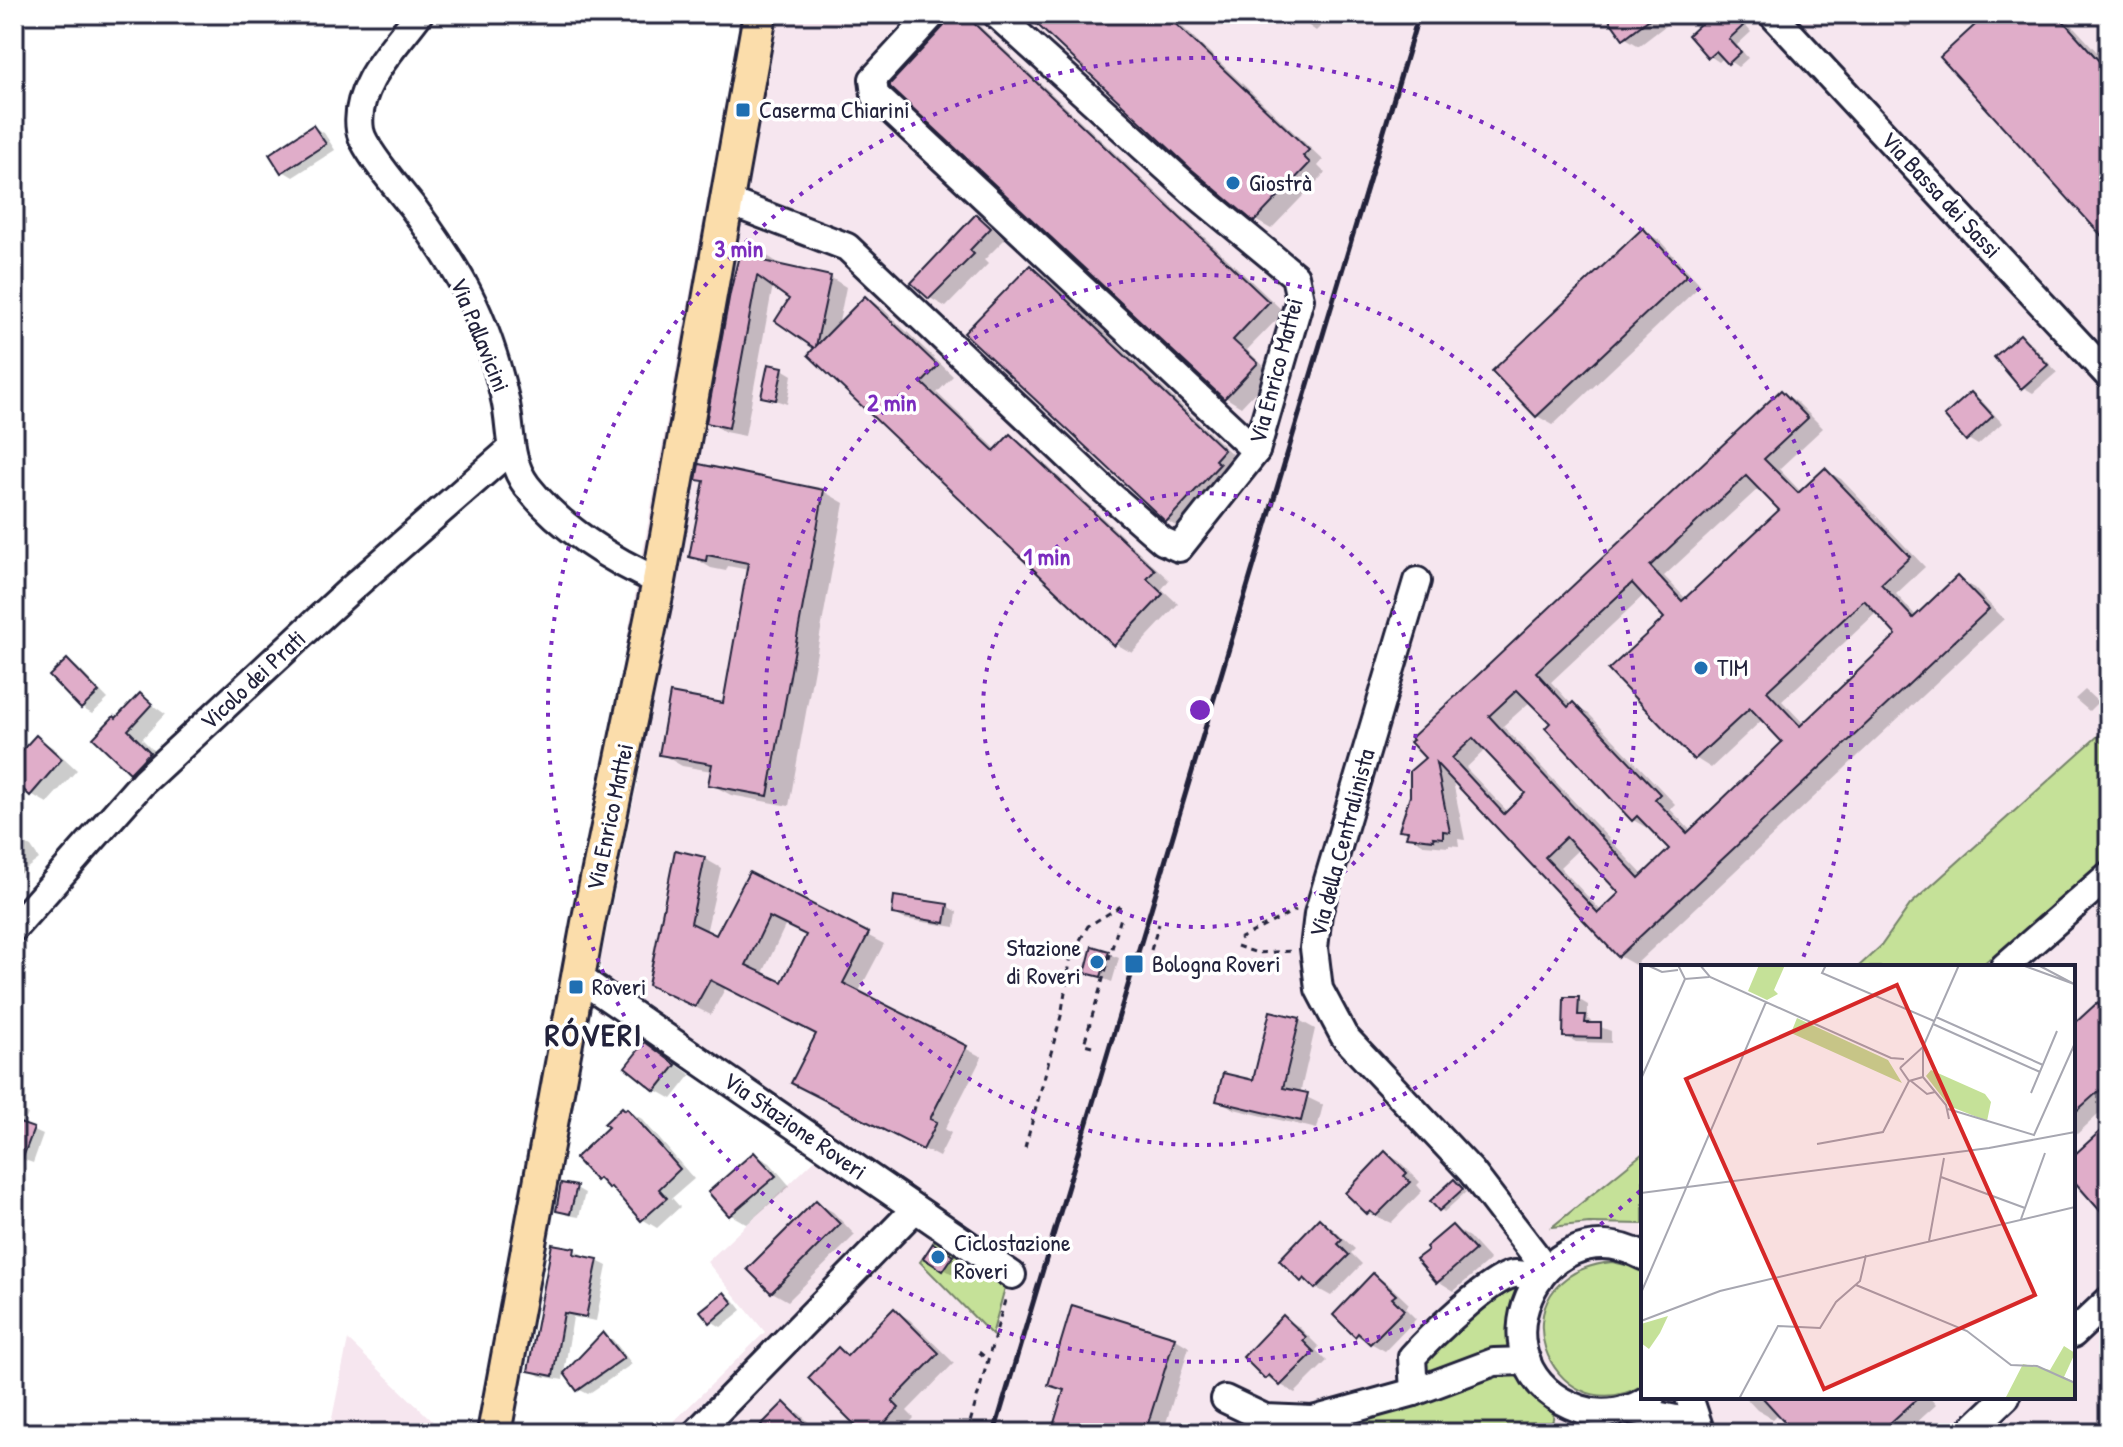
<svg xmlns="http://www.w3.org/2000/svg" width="2123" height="1447" viewBox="0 0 2123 1447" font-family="'Patrick Hand',sans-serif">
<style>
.built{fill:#f6e6ef;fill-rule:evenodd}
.green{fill:#c5e198;stroke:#74826a;stroke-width:2}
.shadow{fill:#0003;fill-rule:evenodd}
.building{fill:#e0adc9;stroke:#22223b;stroke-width:2;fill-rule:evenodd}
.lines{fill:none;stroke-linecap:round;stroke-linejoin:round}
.minor-casing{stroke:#22223b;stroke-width:32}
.major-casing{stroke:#22223b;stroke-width:38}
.path{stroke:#22223b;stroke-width:3;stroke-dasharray:6 6;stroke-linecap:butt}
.minor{stroke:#fff;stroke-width:26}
.major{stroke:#fbddab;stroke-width:32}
.rail{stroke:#22223b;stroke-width:5}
.ring{fill:none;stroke:#7b2cbf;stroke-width:4;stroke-dasharray:4 8}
.poi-dot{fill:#1f6fb2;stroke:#fff;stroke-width:3}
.labels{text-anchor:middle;stroke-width:7;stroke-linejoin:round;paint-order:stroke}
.poi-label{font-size:24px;fill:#22223b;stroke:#fff;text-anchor:start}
.street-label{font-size:24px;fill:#22223b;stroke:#fff}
.district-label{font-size:32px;font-weight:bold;letter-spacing:2px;fill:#22223b;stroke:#fff}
.inset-road{fill:none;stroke:#a7a7b1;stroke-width:2}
.view{fill:#d62828;fill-opacity:0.15;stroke:#d62828;stroke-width:4}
.inset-edge{fill:none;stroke:#22223b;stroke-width:4}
.centre{fill:#7b2cbf;stroke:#fff;stroke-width:4}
.ring-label{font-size:24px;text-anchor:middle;font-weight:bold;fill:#7b2cbf;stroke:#fff;stroke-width:7;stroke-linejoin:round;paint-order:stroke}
</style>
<rect width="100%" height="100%" fill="#fff"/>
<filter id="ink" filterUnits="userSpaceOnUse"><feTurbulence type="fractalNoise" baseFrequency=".0125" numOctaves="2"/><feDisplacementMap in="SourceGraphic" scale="16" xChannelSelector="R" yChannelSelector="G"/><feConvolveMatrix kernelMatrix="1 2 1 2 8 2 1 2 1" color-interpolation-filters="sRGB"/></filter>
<g filter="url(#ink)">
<g class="built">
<path d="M741 14H2109V1433H662L765 1332 707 1262 819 1156 646 1039 611 1016 597 1012 605 981 600 963 643 755 610 732ZM1643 967H2073V1397H1643Z"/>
<path d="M348 1340 445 1433H329Z"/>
</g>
<g class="green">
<path d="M2109 726V860L1993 964 1989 959 1980 967H1858L1881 946 1910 905Z"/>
<path d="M1643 1153V1224L1589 1223 1552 1227Z"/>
<path d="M937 1237 1006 1284 992 1335 920 1262 923 1258 943 1270 953 1256 933 1243Z"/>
<path d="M1612 1262 1635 1267 1643 1273V1385C1549 1438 1487 1276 1612 1262Z"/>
<path d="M1505 1288 1519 1289 1514 1346 1424 1375 1419 1367 1496 1292Z"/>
<path d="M1511 1375 1527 1379 1555 1407 1552 1424 1542 1433H1313L1488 1376Z"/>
</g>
<g class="shadow">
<path d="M950 14 969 16 1284 312 1247 350 1272 374 1241 407 1225 397 946 26Z"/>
<path d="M1029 14H1169L1323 160 1318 166 1325 173 1271 229 1255 220Z"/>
<path d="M1292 14H1333L1316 31Z"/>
<path d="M1607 14H1670L1674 19 1639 46 1624 37Z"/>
<path d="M1714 14H1735L1751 32 1737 45 1748 58 1738 67 1724 57 1719 62 1710 56Z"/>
<path d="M1886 14H1921L1906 28Z"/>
<path d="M1990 14H2062L2109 65V241Z"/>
<path d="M313 127 324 133 335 150 293 177 283 171Z"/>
<path d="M976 217 992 226 1006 238 984 260 988 264 946 307 930 298Z"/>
<path d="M1643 231 1659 240 1701 285 1553 425 1537 416Z"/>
<path d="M764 254 780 264 779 267 830 277 846 287 838 327 865 298 881 307 953 376 937 393 997 450 1010 436 1026 446 1169 580 1162 589 1178 604 1132 653 1116 644 817 348 777 320 792 298 773 285 745 436 725 432 709 422Z"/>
<path d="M1031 267 1047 277 1239 461 1183 530 1167 521 967 333Z"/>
<path d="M2020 336 2030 342 2057 372 2033 393 2023 387Z"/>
<path d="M782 369 792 375 787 404 763 396Z"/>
<path d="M1781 392 1797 402 1823 428 1779 469 1801 492 1825 470 1841 479 1925 567 1896 594 1917 617 1958 579 1974 588 2004 619 1635 965 1619 956 1452 777 1465 840 1458 839 1459 846 1449 845V847L1424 845 1408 836 1409 833 1402 829 1412 796V772ZM1760 487 1782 510 1687 600 1664 576ZM1645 594 1667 618 1695 758 1711 768 1763 719 1785 742 1691 831 1670 809 1675 804 1589 714 1572 705 1551 682ZM1877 612 1898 635 1804 724 1782 701ZM1531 701 1633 820 1649 829 1651 827 1672 849 1644 876 1503 726ZM1486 749 1528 793 1508 812 1466 768ZM1580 848 1622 893 1602 912 1560 867Z"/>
<path d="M1971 394 1981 400 2002 423 1978 445 1968 439Z"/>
<path d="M699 479 823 491 844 503 789 806 731 795 710 784 712 771 682 766 661 754 725 705 749 570 728 566 726 571 711 568 691 556 705 483Z"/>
<path d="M67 661 77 667 108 699 92 714 82 708Z"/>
<path d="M2085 690 2098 702 2089 711 2075 699Z"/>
<path d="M140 696 165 714 142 739 164 761 145 780 131 771 117 720Z"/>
<path d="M36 737 52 747 77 770 47 803 31 794 14 779V762Z"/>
<path d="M14 838 31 847 39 859 14 878Z"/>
<path d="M676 853 705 859 721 868 706 933 717 938 750 874 884 944 858 993 982 1057 945 1129 951 1133 939 1157 807 1089 818 1034 726 987 711 1015 667 993ZM786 924 808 935 783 985 762 975Z"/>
<path d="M947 906 957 912 955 927 904 919 894 913Z"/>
<path d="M1094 948 1119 958 1112 982 1087 972Z"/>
<path d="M1578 999 1588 1005V1019L1595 1025 1611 1031V1043L1576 1042 1565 1036Z"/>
<path d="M2097 1005 2109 1012V1105L2077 1134 2073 1132V1027Z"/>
<path d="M1299 1020 1315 1029 1300 1094 1323 1105 1317 1129 1234 1109 1218 1100 1254 1083Z"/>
<path d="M661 1054 691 1075 672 1099 656 1090Z"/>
<path d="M14 1107 28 1114 23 1126 43 1135 33 1163 14 1156Z"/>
<path d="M627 1110 642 1119 694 1179 672 1198 680 1207 657 1228 642 1219 619 1193 597 1179 610 1128Z"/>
<path d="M1385 1153 1399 1161 1420 1182 1417 1185 1422 1191 1391 1223 1368 1213Z"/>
<path d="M754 1154 770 1163 790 1186 747 1224 731 1215 711 1192Z"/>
<path d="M1454 1181 1466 1192 1444 1212 1440 1209Z"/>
<path d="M576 1188 585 1193 579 1217 567 1215 558 1210Z"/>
<path d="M817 1203 833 1212 855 1235 788 1301 772 1292 750 1269Z"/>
<path d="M1319 1221 1333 1229 1355 1249 1351 1253 1362 1264 1331 1296 1302 1280Z"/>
<path d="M1452 1227 1469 1237 1490 1260 1454 1291 1438 1281Z"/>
<path d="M554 1246 575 1250H573L574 1264 577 1251 584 1256V1258L597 1261 607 1266 596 1321 573 1317 563 1380 540 1376 530 1370Z"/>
<path d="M944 1251 962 1263 954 1275 944 1269Z"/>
<path d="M1374 1275 1388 1284 1409 1304 1405 1308 1416 1319 1385 1351 1356 1335Z"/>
<path d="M724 1294 734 1300 742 1310 721 1327 711 1321Z"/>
<path d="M894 1310 910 1320 954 1363 907 1411 914 1418 899 1433H866L839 1350 848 1355Z"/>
<path d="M1284 1318 1298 1326 1319 1347 1316 1350 1327 1361 1295 1393 1267 1377Z"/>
<path d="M604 1335 613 1340 632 1364 588 1394 578 1389Z"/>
<path d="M1174 1338 1189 1347 1163 1433H1053L1065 1393 1050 1384Z"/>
<path d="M1745 1397H1929L1936 1405 1905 1433H1797L1779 1413 1773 1419 1757 1410Z"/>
<path d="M784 1404 800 1414 820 1433H756Z"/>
</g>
<g class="building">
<path d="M949 14H964L1269 302 1233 340 1258 363 1224 399 890 87V84L945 25Z"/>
<path d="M1026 14H1165L1309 150 1303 156 1310 163 1254 222 1190 168Z"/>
<path d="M1605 14H1656L1623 39Z"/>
<path d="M1711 14H1733L1743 26 1729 39 1741 52 1728 64 1716 51 1708 58 1688 35Z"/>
<path d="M1987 14H2057L2109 72V244L1940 57Z"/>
<path d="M313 125 326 144 281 173 269 154Z"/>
<path d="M976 214 991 228 970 250 974 254 929 299 911 283Z"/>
<path d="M1643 228 1687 275 1536 417 1492 371Z"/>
<path d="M741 247 765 253 763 261 831 276 816 346 865 296 938 366 922 383 994 451 1010 434 1155 570 1147 579 1163 594 1114 646 808 355 814 348 775 321 789 299 757 276 729 428 706 423 730 293Z"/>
<path d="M1030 265 1224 450 1215 460 1220 464 1166 522 964 333Z"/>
<path d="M2020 334 2048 365 2021 389 1994 357Z"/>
<path d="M768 364 783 367 776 400 761 397Z"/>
<path d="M1781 390 1808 418 1764 459 1798 493 1825 468 1910 557 1881 584 1913 618 1957 576 1989 609 1618 957 1436 763 1450 832 1443 831V838L1433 837 1434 840 1406 837 1408 831 1399 830 1410 796V771L1425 758 1410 742 1413 740 1411 738ZM1746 476 1779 510 1682 601 1650 566ZM1632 583 1664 618 1608 670 1694 760 1750 708 1782 742 1687 833 1655 799 1660 794 1573 702 1568 707 1536 672ZM1864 600 1896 635 1800 726 1767 691ZM1517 690 1550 723 1545 728 1632 821 1637 816 1669 849 1639 878 1489 716ZM1473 738 1525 793 1504 814 1452 758ZM1566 837 1619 893 1598 913 1545 857Z"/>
<path d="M1971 392 1993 416 1966 441 1944 416Z"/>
<path d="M699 464 824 490 768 796 708 785 712 764 659 755 670 693 723 703 748 563 707 555 706 561 689 557 704 481 696 480Z"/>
<path d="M67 659 99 692 81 709 49 676Z"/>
<path d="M140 693 152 704 128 730 150 752 130 773 93 738 114 716 116 718Z"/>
<path d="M36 735 62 759 30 796 14 781V759Z"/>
<path d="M675 850 705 857 691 923 716 935 749 872 869 933 843 983 967 1046 930 1119 937 1122 923 1150 791 1083 816 1034 710 980 695 1007 648 985ZM769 917 806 935 782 982 746 965Z"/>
<path d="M894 896 948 904 945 923 892 914Z"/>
<path d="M1092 946 1109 951 1101 977 1085 973Z"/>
<path d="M1564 997H1579L1578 1015H1586L1585 1023H1601V1038L1563 1037Z"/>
<path d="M2097 1003 2109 1016V1099L2100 1090 2073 1114V1025Z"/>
<path d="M1270 1011 1300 1018 1283 1088 1308 1093 1301 1121 1216 1101 1223 1073 1253 1080Z"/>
<path d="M645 1042 676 1065 655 1091 625 1067Z"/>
<path d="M622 1107 625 1110 627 1108 680 1169 659 1189 667 1198 641 1221 611 1187 609 1189 599 1178 596 1181 575 1158 608 1127 604 1124Z"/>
<path d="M14 1121 34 1128 16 1176H14Z"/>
<path d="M2109 1123V1221L2073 1180V1156Z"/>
<path d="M1385 1151 1407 1173 1404 1176 1410 1182 1376 1216 1370 1211 1367 1214 1345 1193Z"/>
<path d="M754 1152 776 1176 729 1216 708 1192Z"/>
<path d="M1454 1179 1463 1189 1439 1211 1430 1201Z"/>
<path d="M561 1183 577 1186 570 1214 556 1211Z"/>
<path d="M816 1200 840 1224 771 1293 747 1269Z"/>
<path d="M1319 1218 1342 1240 1338 1244 1349 1255 1315 1289 1304 1278 1301 1282 1279 1260Z"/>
<path d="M1452 1225 1475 1250 1437 1283 1416 1259 1428 1250 1426 1247Z"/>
<path d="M933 1243 953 1256 943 1271 923 1258Z"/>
<path d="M552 1244 575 1248 574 1254 598 1259 586 1317 564 1313 553 1376 528 1371Z"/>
<path d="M1373 1273 1396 1295 1392 1298 1404 1310 1370 1344 1358 1333 1355 1337 1333 1315Z"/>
<path d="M724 1292 733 1303 710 1323 700 1311Z"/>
<path d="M1072 1305 1175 1337 1145 1433H1051L1064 1390 1048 1385Z"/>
<path d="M894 1308 939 1353 892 1401 899 1408 875 1433H863L808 1378 838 1347 847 1356Z"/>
<path d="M1283 1315 1306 1337 1303 1341 1314 1352 1280 1386 1269 1375 1265 1379 1243 1357Z"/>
<path d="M603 1332 624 1358 577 1391 564 1373Z"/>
<path d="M1762 1397H1919L1879 1433H1795Z"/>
<path d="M784 1402 815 1433H753Z"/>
</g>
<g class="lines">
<defs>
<g id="minor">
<path d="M419 14C396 46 353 86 360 130 363 149 401 192 414 209 433 235 452 262 467 291 484 324 497 363 505 399 512 429 507 460 527 486 559 527 612 561 659 581"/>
<path d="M933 14 873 79 875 95 1256 451"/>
<path d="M1772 14 2109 376"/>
<path d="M727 201 847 247 1102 488 1163 541 1179 548 1256 451 1300 299 1295 276 1192 191 996 14"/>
<path d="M1417 581 1318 914 1314 948 1319 989 1344 1036 1471 1171 1546 1269"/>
<path d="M14 928 144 781 351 589 510 450"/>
<path d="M2004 967 2109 875"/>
<path d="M578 977 1012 1275"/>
<path d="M1643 1256C1539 1201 1464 1369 1580 1409 1603 1417 1632 1412 1651 1397"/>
<path d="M2073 1334 2109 1300"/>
<path d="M1414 1392 1412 1357C1429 1338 1490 1278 1514 1274 1521 1273 1531 1277 1539 1279"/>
<path d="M1689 1397 1701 1433"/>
<path d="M1225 1399 1265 1418 1313 1420 1414 1392 1494 1362 1527 1361"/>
<path d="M1626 1409 1676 1419 1700 1433"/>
<path d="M696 1433 915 1209"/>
<path d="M1968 1433 2006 1397"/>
</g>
<path id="major" d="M494 1433 588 923 659 581 760 14"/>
</defs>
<use href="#minor" class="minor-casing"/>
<use href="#major" class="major-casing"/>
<g class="path">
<path d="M1239 939 1296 910"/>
<path d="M1237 946 1257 953 1292 951"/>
<path d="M1151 950 1159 924"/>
<path d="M1092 1046 1084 1044 1122 914"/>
<path d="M1025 1148 1061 1016 1071 956 1088 926 1121 906"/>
<path d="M979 1352 988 1360"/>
<path d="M967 1433 1006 1297"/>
</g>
<use href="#minor" class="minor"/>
<use href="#major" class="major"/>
<path class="rail" d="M994 1433 1419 14"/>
</g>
</g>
<g class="ring">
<circle cx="1200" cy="710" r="217"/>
<circle cx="1200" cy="710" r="435"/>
<path d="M1640 1191A652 652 0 1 1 1800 965"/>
</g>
<g class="poi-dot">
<rect x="735" y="102" width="16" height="16" rx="4"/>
<circle cx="1233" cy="183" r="8"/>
<circle cx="1701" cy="668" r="8"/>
<circle cx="1097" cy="962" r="8"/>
<rect x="1124" y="954" width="20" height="20" rx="4"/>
<rect x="568" y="979" width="16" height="16" rx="4"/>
<circle cx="938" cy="1257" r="8"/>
</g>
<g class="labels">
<g class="poi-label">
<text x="759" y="118">Caserma Chiarini</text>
<text x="1249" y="191">Giostrà</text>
<text x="1717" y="676">TIM</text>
<text x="1081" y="956" text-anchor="end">Stazione<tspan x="1081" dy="28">di Roveri</tspan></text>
<text x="1152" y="972">Bologna Roveri</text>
<text x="592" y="995">Roveri</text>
<text x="954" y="1251">Ciclostazione<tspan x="954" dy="28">Roveri</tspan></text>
</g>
<g class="street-label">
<text transform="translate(1941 195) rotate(47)" y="8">Via Bassa dei Sassi</text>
<text transform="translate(480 335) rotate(68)" y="8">Via Pallavicini</text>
<text transform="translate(1276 371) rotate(-75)" y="8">Via Enrico Mattei</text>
<text transform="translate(253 680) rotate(-43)" y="8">Vicolo dei Prati</text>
<text transform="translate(610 817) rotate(-78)" y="8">Via Enrico Mattei</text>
<text transform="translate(1342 843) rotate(-75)" y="8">Via della Centralinista</text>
<text transform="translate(795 1126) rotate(35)" y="8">Via Stazione Roveri</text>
</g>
<g class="district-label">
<text x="594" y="1046">RÓVERI</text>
</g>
</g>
<g transform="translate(1641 965)">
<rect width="434" height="434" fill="#fff"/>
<path d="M118 0H144L133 25 137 29 126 35 107 26ZM156 53 247 95 261 118 150 68ZM290 105 344 129 350 137 346 156 308 141 285 111ZM27 351 19 368 8 384 0 378V359ZM423 381 434 388 423 412 434 417V434H364L382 399 409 405Z" fill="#c5e198"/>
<path class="inset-road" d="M6 0 21 7 37 5M37 0 44 14 68 12M59 0 69 12 250 93 263 94M185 0 181 8 293 56M381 0 433 19 397 0M295 52 402 100M292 59 399 107M259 103 282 82 318 0M259 103 268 116 282 112V82M282 112 305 140 308 154M0 114 44 14M270 116 286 129 294 127M390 128 416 66M307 144 393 170 434 78M176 179 242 167 268 116M300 212 384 243M0 228 348 183 434 167M380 254 404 188M288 276 303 193M215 320 326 366 370 400 396 401 434 418M0 328 125 37M0 356 79 326 434 242M98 434 137 361 179 363 195 337 219 316 225 290"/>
<path class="view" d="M256 20 394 330 183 424 45 114Z"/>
<rect width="434" height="434" class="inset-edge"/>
</g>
<circle cx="1200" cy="710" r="12" class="centre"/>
<g class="ring-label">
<text x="739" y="257">3 min</text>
<text x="892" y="411">2 min</text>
<text x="1047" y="565">1 min</text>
</g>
<rect width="2123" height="1447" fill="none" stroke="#fff" stroke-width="48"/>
<rect x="24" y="24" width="2075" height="1399" fill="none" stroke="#22223b" stroke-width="3" filter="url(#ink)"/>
</svg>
